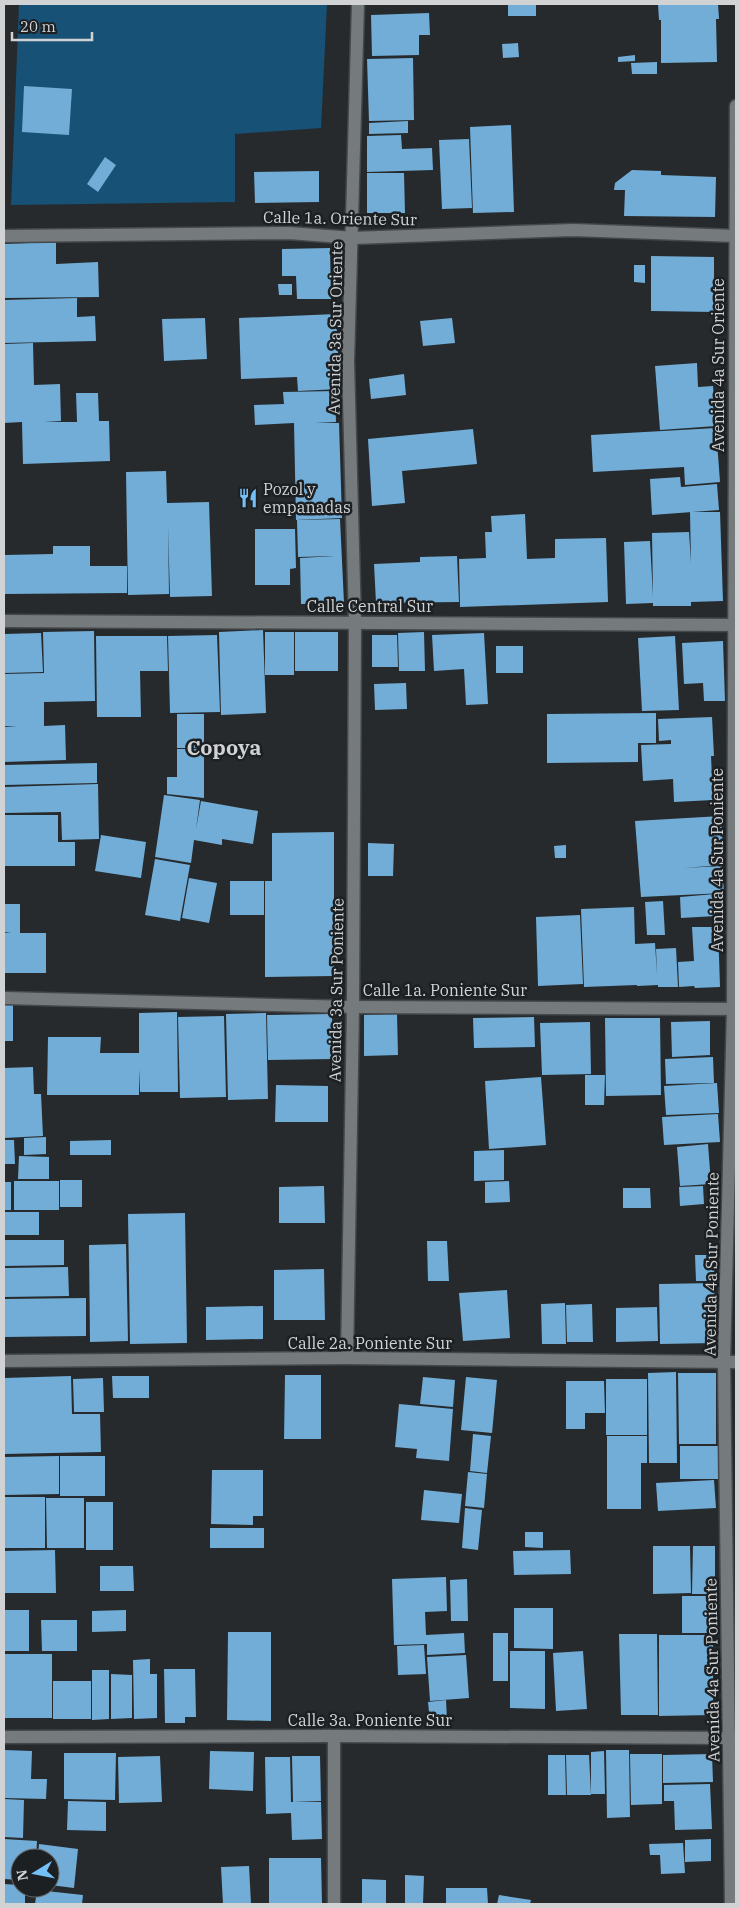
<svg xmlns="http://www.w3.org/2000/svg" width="740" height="1908" viewBox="0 0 740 1908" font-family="'IBM Plex Serif',serif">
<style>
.green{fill:#175176}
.building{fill:#72add7}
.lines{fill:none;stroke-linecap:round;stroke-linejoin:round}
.minor-casing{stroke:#45484a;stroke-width:15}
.minor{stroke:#757a7d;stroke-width:12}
.labels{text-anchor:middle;stroke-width:5;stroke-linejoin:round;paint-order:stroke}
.street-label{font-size:16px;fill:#d0d2d4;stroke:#1c2023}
.poi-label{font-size:16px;fill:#d0d2d4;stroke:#1c2023;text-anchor:start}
.district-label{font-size:21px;font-weight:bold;fill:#d0d2d4;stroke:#1c2023}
</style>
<rect width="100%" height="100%" fill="#262a2c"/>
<path class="green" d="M19 4H327L321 128 235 134V202L11 205Z"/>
<g class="building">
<rect x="508" y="4" width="28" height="12"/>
<path d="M658 4H718L719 19H695H716L717 62 661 63V20H659Z"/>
<path d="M429 13 430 35H419V55L372 56 371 15Z"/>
<path d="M518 43 519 57 503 58 502 44Z"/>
<path d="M635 55V61L618 62V57Z"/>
<path d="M413 58 414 120 369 121 367 59Z"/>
<path d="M657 62V74H632L631 63Z"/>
<path d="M24 86 72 89 69 135 22 132Z"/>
<path d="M408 121V133L369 134V123Z"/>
<path d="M511 125 514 212 473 213 470 127Z"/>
<path d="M401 135 402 149 432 148 433 170 367 172V136Z"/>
<path d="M469 139 472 208 442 209 439 140Z"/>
<path d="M105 157 116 165 98 192 87 184Z"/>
<path d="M632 170 661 171V175L716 177 715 217 624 216 625 190H614L615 183Z"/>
<path d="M319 171V202L255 203 254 172Z"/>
<path d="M367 173H404L405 213H367Z"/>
<path d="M56 242V264L98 262 99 297 4 298V244Z"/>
<path d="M330 248 331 299H297L296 276H282V249Z"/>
<path d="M651 256 714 257V312L651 311Z"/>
<path d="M634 265H645V283L634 282Z"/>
<path d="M278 284H292V295H279Z"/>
<path d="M77 298V317L95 316 96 341 4 343V300Z"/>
<path d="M336 314 340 389 298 391 297 377 241 379 239 318Z"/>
<path d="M205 318 207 359 164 361 162 319Z"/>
<path d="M452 318 455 343 423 346 420 321Z"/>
<path d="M33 343 34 385 60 384 61 421 44 422H77L76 393H98L99 421H109L110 461 23 464 22 422 4 423V344Z"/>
<path d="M697 363 698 387 713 386 716 426 660 430 655 366Z"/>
<path d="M404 374 406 395 371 399 369 379Z"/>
<path d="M335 391 336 422 315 423H339L342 518 296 520 294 423 255 425 254 405 284 404 283 392Z"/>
<path d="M716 428 720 482 685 485 684 467 593 472 591 435Z"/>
<path d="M473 429 477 464 402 471 405 503 372 506 368 439Z"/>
<path d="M166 471 167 503 209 502 212 596 170 597 168 526 169 594 128 595 126 472Z"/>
<path d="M680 477 681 487 717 484 719 510 652 515 650 479Z"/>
<path d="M690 512H720L723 601 691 602V606H653V603L626 604 624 542 650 541 653 597 652 533 689 532 691 563Z"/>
<path d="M525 514 527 559 555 558V539L606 538 608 602 460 607 459 559 486 558 485 532H492L491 516Z"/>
<path d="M340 519 344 603 301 604 300 558 335 556 298 557 297 520Z"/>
<path d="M255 529H295L296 568 290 569V585H255Z"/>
<path d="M53 546H90V566H127V593L4 594V555L53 554Z"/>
<path d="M457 556 459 602 376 603 374 564 420 562V557Z"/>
<path d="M263 630 266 713 221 715 219 632Z"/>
<path d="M94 631 95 701 44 702V726L65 725 66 760 4 762V727H17L4 726V674L44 673 43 632Z"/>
<rect x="265" y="632" width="29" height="43"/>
<rect x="295" y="632" width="43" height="39"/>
<path d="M424 632 425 671H399L398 633Z"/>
<path d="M41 633 43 672 4 673V634Z"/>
<path d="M484 633 488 704 466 705 464 669 434 671 432 635Z"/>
<path d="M217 635 220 712 170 713 168 636Z"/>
<path d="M372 635H397L398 667H372Z"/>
<path d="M96 636H167L168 671H140L141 717H97Z"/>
<path d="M675 636 679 710 642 711 638 638Z"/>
<path d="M723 641 725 701H704L703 683 684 684 682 643Z"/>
<rect x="496" y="646" width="27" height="27"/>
<path d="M406 683 407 709 375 710 374 684Z"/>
<path d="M656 713V743H638V762L547 763V714Z"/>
<rect x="177" y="714" width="27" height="34"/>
<path d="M712 717 714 756H711L713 800 674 802 673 779 643 781 641 745 671 744V740L659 741 658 719Z"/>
<path d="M177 749H204V798L167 794V777H177Z"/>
<path d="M97 763V783L4 785V765Z"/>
<path d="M98 784 99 839 62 840 61 812 4 813V787Z"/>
<path d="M164 795 200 800 196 829 201 801 258 811 253 844 222 839V845L194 840 191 863 155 857Z"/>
<path d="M4 815H58V842H75V866H4Z"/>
<path d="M721 816 724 865 683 868 722 866 724 893 641 897 635 821Z"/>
<path d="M334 832V976L265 977V881H272V833Z"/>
<path d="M101 835 146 842 141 878 95 871Z"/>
<path d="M368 843 394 844 393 876H368Z"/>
<path d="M566 845V858H555L554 846Z"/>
<path d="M155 859 190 865 180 921 145 915Z"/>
<path d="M189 878 217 883 209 923 182 918Z"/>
<rect x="230" y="881" width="34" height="34"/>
<path d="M715 894 716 916 681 918 680 897Z"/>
<path d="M663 901 665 935H647L645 902Z"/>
<path d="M4 904H20V933H46V973H4V933H11L4 932Z"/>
<path d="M634 907 635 944 655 943 657 975 656 949 676 948 678 987H658V985L637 986V985L584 987 581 909Z"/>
<path d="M580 915 583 984 538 986 536 917Z"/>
<path d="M692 927H718L720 987 695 988 694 986 679 987 678 962 694 961Z"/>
<rect x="4" y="1004" width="9" height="37"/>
<path d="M177 1012 178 1092H140L139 1069V1095H47L48 1037H101L100 1053H139V1013Z"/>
<path d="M266 1013 268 1099 228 1100 226 1014Z"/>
<path d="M332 1014 333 1059 268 1060 267 1015Z"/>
<path d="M397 1014 398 1055 364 1056V1015Z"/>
<path d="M224 1016 226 1097 180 1098 178 1017Z"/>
<path d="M534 1017 535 1047 474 1048 473 1018Z"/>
<path d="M605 1018H660L661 1095 606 1096Z"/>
<path d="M710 1021V1055L672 1057 671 1022Z"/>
<path d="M590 1022 591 1074 542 1075 540 1023Z"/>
<path d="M713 1057 714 1083 666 1084 665 1059Z"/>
<path d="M33 1067 34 1094H41L43 1136 4 1138V1068Z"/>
<path d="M585 1075H605L604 1105H585Z"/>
<path d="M541 1077 546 1145 489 1149 485 1081Z"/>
<path d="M717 1083 719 1113 666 1115 664 1086Z"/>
<path d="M276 1085 328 1086V1122H275Z"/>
<path d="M718 1114 720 1142 664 1145 662 1117Z"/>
<path d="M46 1137V1154L24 1155V1138Z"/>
<path d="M4 1140H14L15 1164H4Z"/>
<path d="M111 1140V1155H70V1141Z"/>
<path d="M708 1144 711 1184 680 1186 677 1147Z"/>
<path d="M504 1150V1180L474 1181V1151Z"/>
<path d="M19 1156 49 1157V1179H18Z"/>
<rect x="60" y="1180" width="22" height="27"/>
<rect x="14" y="1181" width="45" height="29"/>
<path d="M509 1181 510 1202 485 1203V1182Z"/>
<rect x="4" y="1182" width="7" height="28"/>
<path d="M324 1186 325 1223H279V1187Z"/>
<path d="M703 1186 704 1204 680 1206 679 1187Z"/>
<path d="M623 1188H650L651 1208H623Z"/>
<rect x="4" y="1212" width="35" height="23"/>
<path d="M185 1213 187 1343 130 1344 128 1214Z"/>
<path d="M4 1240H64V1265L4 1266Z"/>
<path d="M427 1241H447L449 1281H428Z"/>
<path d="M126 1244 128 1341 90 1342 89 1245Z"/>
<path d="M695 1255H714L715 1281H696Z"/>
<path d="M68 1267 69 1296 4 1297V1268Z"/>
<path d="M324 1269 325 1320H274V1270Z"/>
<path d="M715 1283 716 1343 660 1344 659 1284Z"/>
<path d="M507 1290 510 1338 463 1341 459 1293Z"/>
<path d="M86 1298V1336L4 1337V1299Z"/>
<path d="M565 1303 566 1344H542L541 1304Z"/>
<path d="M592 1304 593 1342H567L566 1305Z"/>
<path d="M263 1306V1339L206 1340V1307Z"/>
<path d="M657 1307 658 1341 616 1342V1308Z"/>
<path d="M676 1372 677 1463H649L648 1373Z"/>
<path d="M678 1373H716V1444H679Z"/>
<path d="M285 1375H321V1439H284Z"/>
<path d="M71 1376 72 1414H100L101 1452 4 1454V1378Z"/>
<path d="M112 1376H149V1398H113Z"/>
<path d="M423 1377 455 1380 453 1407 420 1404Z"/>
<path d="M466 1377 497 1380 492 1433 461 1430Z"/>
<path d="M103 1378 104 1412H74L73 1379Z"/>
<rect x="606" y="1379" width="41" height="56"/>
<path d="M566 1381H604L605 1413H585V1429H566Z"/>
<path d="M399 1404 453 1409 449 1461 416 1458 417 1449 395 1447Z"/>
<path d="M473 1434 491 1436 487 1473 470 1471Z"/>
<path d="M607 1436H647V1463H641V1509H607Z"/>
<rect x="680" y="1446" width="39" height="33"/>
<path d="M59 1456V1494L4 1495V1457Z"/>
<rect x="60" y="1456" width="45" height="40"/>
<path d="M212 1470H263V1516H253V1525L211 1524Z"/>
<path d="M468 1472 487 1474 484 1508 465 1506Z"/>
<path d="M714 1480 716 1508 658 1511 656 1483Z"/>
<path d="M424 1490 462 1494 459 1523 421 1520Z"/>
<rect x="4" y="1497" width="41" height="51"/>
<path d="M46 1498H84V1548H47Z"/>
<rect x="86" y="1502" width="27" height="48"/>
<path d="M465 1508 482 1510 478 1550 462 1548Z"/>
<rect x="210" y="1528" width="54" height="20"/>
<path d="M525 1532H543V1548L525 1547Z"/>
<path d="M653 1546H690L691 1593 653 1594Z"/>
<path d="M693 1546H715V1594H692Z"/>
<path d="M55 1550 56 1593H4V1551Z"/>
<path d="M570 1550 571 1574 514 1575 513 1551Z"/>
<path d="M100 1566H133L134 1591H100Z"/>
<path d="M446 1577 447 1611 425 1612 426 1635 464 1633 465 1653 427 1655V1644L394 1645 392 1579Z"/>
<path d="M467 1579 468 1621H451L450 1580Z"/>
<rect x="682" y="1596" width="31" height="37"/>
<path d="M514 1608H553V1649L514 1648Z"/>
<rect x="4" y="1610" width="25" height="41"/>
<path d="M126 1610V1631L92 1632V1611Z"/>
<path d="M41 1620H77V1651H42Z"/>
<path d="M228 1632H271V1721L227 1720Z"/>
<rect x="493" y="1633" width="15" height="48"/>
<path d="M619 1634H657L658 1715H621Z"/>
<path d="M659 1635H713V1715L659 1716Z"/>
<path d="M424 1645 426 1674 398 1675 397 1646Z"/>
<path d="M510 1651H545V1709L510 1708Z"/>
<path d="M583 1651 587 1709 556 1711 553 1653Z"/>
<rect x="4" y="1654" width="48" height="64"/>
<path d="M466 1655 469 1698 430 1701 427 1657Z"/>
<path d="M150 1659V1674H157V1718L134 1719 133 1660Z"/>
<path d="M164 1669H195L196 1717H185V1723H165Z"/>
<path d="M92 1670H109V1719L92 1720Z"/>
<path d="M111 1674 132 1675V1718L111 1719Z"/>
<rect x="53" y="1681" width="38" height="38"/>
<path d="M446 1700 447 1720 430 1721 428 1702Z"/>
<path d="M4 1750 32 1751 31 1779H47L46 1799 4 1798Z"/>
<path d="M606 1750H629L630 1817 607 1818Z"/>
<path d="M210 1751 254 1752 253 1791 209 1789Z"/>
<path d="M604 1751 605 1794H591V1752Z"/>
<path d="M64 1753H116L115 1800 64 1799Z"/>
<path d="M630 1754H662V1804L631 1805Z"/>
<path d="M712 1754 713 1782 663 1783V1755Z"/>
<path d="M548 1755H565L566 1795H548Z"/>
<path d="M566 1755H589L591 1795H567Z"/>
<path d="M160 1756 162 1802 119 1803 118 1757Z"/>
<path d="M292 1756H320L321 1801 293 1802Z"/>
<path d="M265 1757H290L291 1802H321L322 1839 292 1840 291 1813 266 1814Z"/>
<path d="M710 1784 712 1829 675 1830 674 1801H664V1785Z"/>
<path d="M4 1799 24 1800 23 1838 4 1837Z"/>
<path d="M68 1801 106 1802V1831L67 1830Z"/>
<path d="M4 1839 37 1841 36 1858H20V1880L4 1879Z"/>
<path d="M711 1839V1861L685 1862V1840Z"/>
<path d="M683 1843 685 1873 661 1874 660 1855H650L649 1844Z"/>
<path d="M39 1844 78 1849 74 1888 50 1885V1858H38Z"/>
<path d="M269 1858H321L322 1903 269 1904Z"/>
<path d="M249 1866 251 1904H223L221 1867Z"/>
<path d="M405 1875 424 1876 423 1904H405Z"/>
<path d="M362 1879 386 1880V1904H362Z"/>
<path d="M4 1884 20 1885V1888H25V1904H4Z"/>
<path d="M446 1888H487L488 1904H446Z"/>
<path d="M37 1890 83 1895 82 1904H35Z"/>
<path d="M499 1895 531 1900 530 1904H497Z"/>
</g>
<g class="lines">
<defs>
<g id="minor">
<path d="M4 236 289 233 353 238 573 230 736 236"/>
<path d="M4 621 736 625"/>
<path d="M4 998 353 1007 736 1009"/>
<path d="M347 1358 353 1007 355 622 348 362 358 4"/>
<path d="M4 1361 347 1358 736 1362"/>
<path d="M334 1736V1904"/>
<path d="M4 1737 334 1736 736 1738"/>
<path d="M731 1904 724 1362 733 1009 736 106"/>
</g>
</defs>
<use href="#minor" class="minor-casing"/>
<use href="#minor" class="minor"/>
</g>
<defs>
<symbol id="restaurant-bare" viewBox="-9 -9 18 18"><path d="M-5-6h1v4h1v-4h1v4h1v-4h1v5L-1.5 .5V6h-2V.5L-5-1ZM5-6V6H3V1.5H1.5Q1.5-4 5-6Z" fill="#74c0f6" stroke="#1c2023" stroke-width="2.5" paint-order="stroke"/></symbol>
</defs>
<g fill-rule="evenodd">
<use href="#restaurant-bare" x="234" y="484" width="28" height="28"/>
</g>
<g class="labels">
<g class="street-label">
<text transform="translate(340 218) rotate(1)" y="6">Calle 1a. Oriente Sur</text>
<text transform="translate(335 328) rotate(-89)" y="6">Avenida 3a Sur Oriente</text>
<text transform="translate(718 365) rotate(-90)" y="6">Avenida 4a Sur Oriente</text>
<text x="370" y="612">Calle Central Sur</text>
<text transform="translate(717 860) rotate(-90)" y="6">Avenida 4a Sur Poniente</text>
<text transform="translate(336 990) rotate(-89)" y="6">Avenida 3a Sur Poniente</text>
<text x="445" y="996">Calle 1a. Poniente Sur</text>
<text transform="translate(711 1264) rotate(-89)" y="6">Avenida 4a Sur Poniente</text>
<text x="370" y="1349">Calle 2a. Poniente Sur</text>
<text transform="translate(712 1670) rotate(-91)" y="6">Avenida 4a Sur Poniente</text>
<text x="370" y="1726">Calle 3a. Poniente Sur</text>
</g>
<g class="poi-label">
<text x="263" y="495">Pozol y<tspan x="263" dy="18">empanadas</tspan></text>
</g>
<g class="district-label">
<text x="224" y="755">Copoya</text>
</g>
</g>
<rect width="740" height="1908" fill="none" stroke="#d0d2d4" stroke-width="10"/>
<g transform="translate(35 1873) rotate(260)"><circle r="24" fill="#1c2023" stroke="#64676a"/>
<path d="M0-4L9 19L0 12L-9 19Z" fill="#74c0f6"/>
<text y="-8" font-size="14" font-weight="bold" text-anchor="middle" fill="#d0d2d4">N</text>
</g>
<path d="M12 32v8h80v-8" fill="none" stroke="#d0d2d4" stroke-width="2.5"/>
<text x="20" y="32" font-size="15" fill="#d0d2d4" stroke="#1c2023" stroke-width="4" paint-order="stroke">20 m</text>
</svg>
